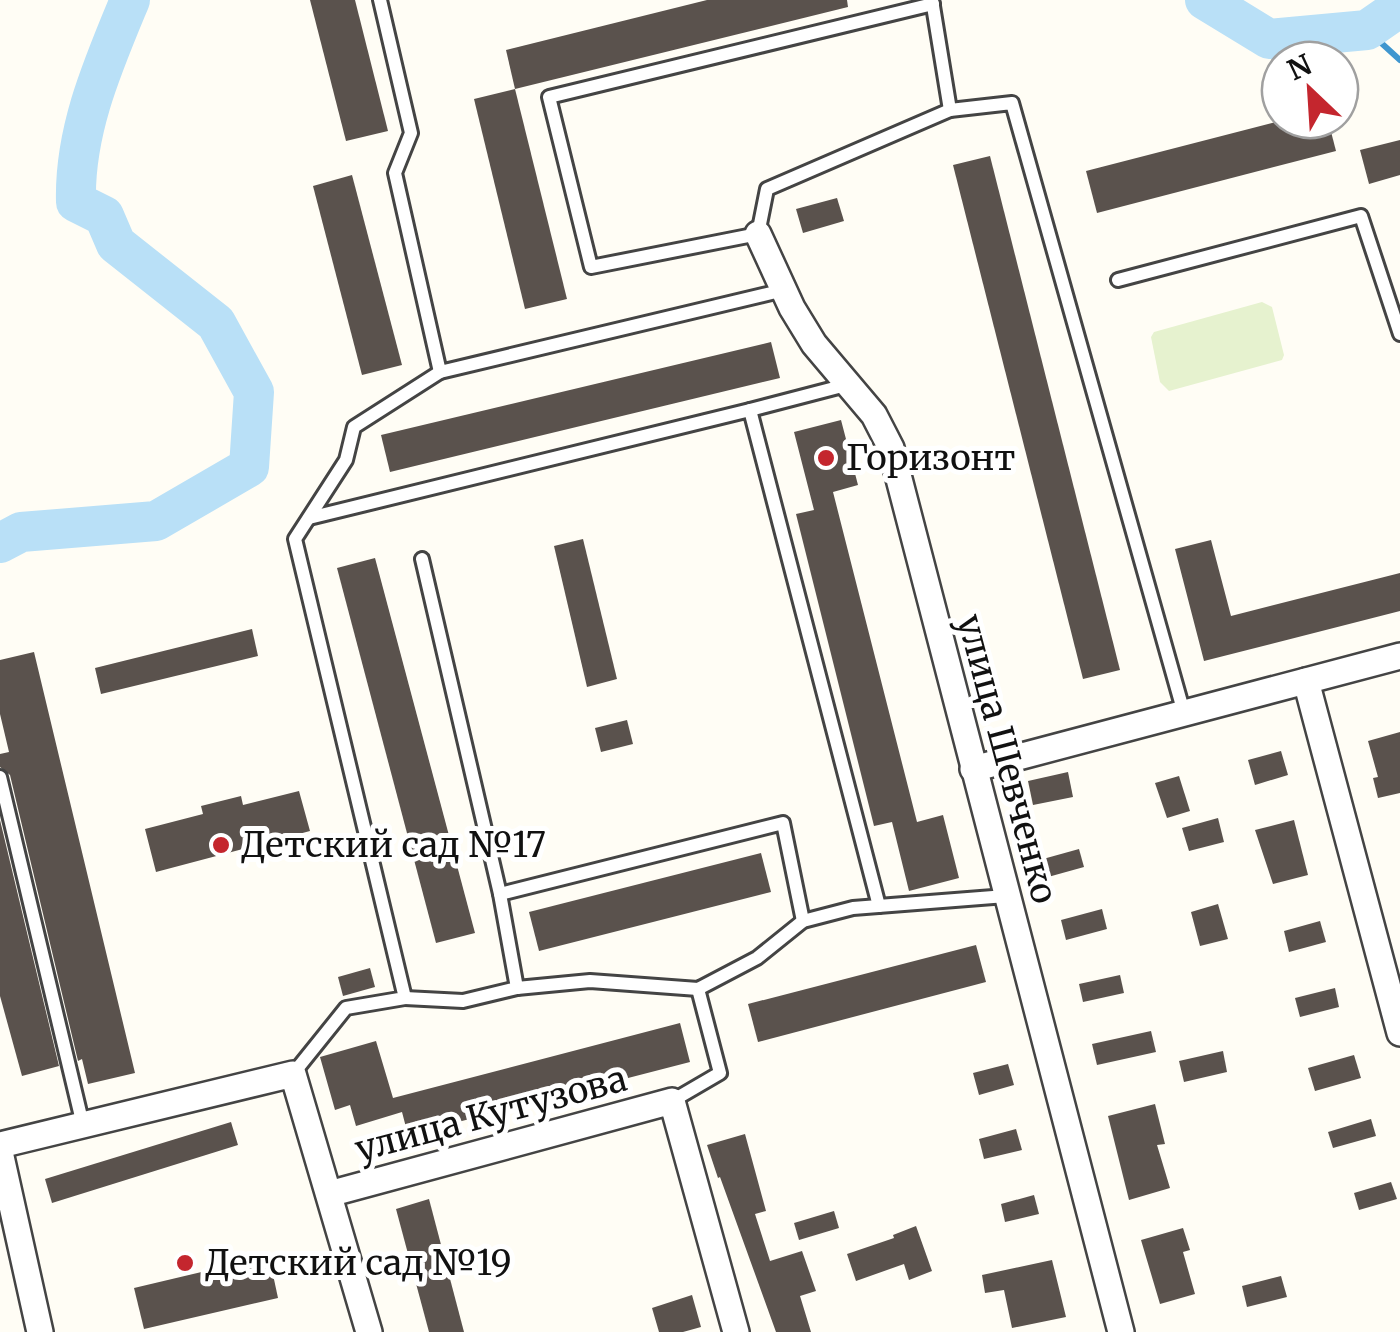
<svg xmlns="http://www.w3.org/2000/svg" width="1400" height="1332" viewBox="0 0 1400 1332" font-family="Merriweather,serif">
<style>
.pitch{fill:#e6f2cf}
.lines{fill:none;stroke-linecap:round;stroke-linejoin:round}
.stream{stroke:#3f96cf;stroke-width:6}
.river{stroke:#b9e0f7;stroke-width:40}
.building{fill:#5a524d}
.service-casing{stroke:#444;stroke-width:18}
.minor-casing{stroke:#444;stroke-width:30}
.service{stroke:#fff;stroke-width:12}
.minor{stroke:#fff;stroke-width:25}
.poi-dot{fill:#c4262e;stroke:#fff;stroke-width:4}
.labels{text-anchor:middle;stroke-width:10;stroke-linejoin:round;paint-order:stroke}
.poi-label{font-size:35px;fill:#111;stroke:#fff;text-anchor:start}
.street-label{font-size:35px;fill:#111;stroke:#fff}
</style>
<rect width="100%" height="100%" fill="#fffdf5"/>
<path class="pitch" d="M1262 302 1272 307 1284 355 1282 360 1169 391 1160 382 1151 337 1154 332Z"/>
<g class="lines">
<path class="stream" d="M1367 30 1400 60"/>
<g class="river">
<path d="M1205 0 1269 39 1367 30 1400 7"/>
<path d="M0 543 21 532 156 521 249 467 254 392 216 323 116 244 104 216 76 202C74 131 103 65 130 0"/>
</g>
</g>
<g class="building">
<path d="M310 0H355L388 131 346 141Z"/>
<path d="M707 0H847L848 7 515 89 506 50Z"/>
<path d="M515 89 567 299 525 309 474 99Z"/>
<path d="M1284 120H1328L1336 151 1097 213 1086 171Z"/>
<path d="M1400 140V175L1369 184 1360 150Z"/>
<path d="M990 156 1120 670 1083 679 953 165Z"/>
<path d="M352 175 402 365 362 375 313 186Z"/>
<path d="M837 198 844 221 803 233 796 209Z"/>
<path d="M771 342 780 378 390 472 381 435Z"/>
<path d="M841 420 858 485 833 492 917 822 943 815 959 878 909 891 892 822 874 826 796 514 814 510 794 432Z"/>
<path d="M583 539 617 679 587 687 554 546Z"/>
<path d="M1211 540 1231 616 1400 573V611L1204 661 1175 549Z"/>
<path d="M375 558 475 933 436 943 337 568Z"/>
<path d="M252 629 258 656 101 694 95 668Z"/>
<path d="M34 652 135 1073 88 1084 82 1059 78 1061 10 775 0 767V754L9 752 0 714V660Z"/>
<path d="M627 720 633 744 601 752 595 728Z"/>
<path d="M1400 732V793L1378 798 1373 778 1378 777 1368 741Z"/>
<path d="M1281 751 1288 775 1255 785 1248 760Z"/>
<path d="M1068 772 1073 797 1033 805 1028 781Z"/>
<path d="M1179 776 1190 811 1167 818 1155 783Z"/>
<path d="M299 791 310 831 156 872 145 829 203 814 201 806 241 796 243 805Z"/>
<path d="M1218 818 1224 842 1189 851 1182 828Z"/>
<path d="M0 820 59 1066 22 1076 0 996Z"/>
<path d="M1294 820 1308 875 1273 884 1255 830Z"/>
<path d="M1079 849 1084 867 1048 877 1043 859Z"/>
<path d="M761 853 771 892 539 951 529 912Z"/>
<path d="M1218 904 1228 939 1200 946 1191 912Z"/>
<path d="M1102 909 1107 929 1066 940 1061 920Z"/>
<path d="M1320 921 1326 942 1289 952 1284 931Z"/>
<path d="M976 945 986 982 758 1042 748 1004Z"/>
<path d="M370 968 375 987 343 996 338 977Z"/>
<path d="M1120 975 1124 993 1083 1002 1079 984Z"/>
<path d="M1335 988 1339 1007 1300 1017 1295 998Z"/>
<path d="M680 1023 690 1062 408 1135 402 1112 356 1126 350 1105 335 1110 320 1057 376 1041 393 1098Z"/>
<path d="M1151 1031 1156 1052 1097 1065 1092 1044Z"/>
<path d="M1223 1051 1227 1072 1184 1082 1179 1061Z"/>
<path d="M1354 1055 1361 1078 1315 1091 1308 1068Z"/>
<path d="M1008 1064 1014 1085 979 1095 973 1073Z"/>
<path d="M1155 1104 1165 1144 1157 1145 1170 1188 1129 1200 1108 1116Z"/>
<path d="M1371 1119 1376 1136 1333 1148 1328 1132Z"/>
<path d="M231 1122 238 1145 52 1203 45 1179Z"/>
<path d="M1016 1129 1022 1150 984 1159 979 1139Z"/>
<path d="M745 1134 766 1211 755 1214 770 1261 802 1251 816 1291 800 1296 811 1332H776L720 1177 718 1178 707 1145Z"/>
<path d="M1391 1182 1397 1199 1359 1210 1354 1193Z"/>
<path d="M1034 1195 1039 1214 1005 1222 1001 1204Z"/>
<path d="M429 1199 464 1332H429L396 1209Z"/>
<path d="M834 1211 839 1228 799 1240 794 1223Z"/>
<path d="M916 1226 932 1271 909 1280 904 1264 856 1281 847 1254 894 1238 893 1235Z"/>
<path d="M1183 1228 1190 1250 1183 1252 1195 1294 1160 1304 1141 1240Z"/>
<path d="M269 1256 278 1298 144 1329 134 1288Z"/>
<path d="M1052 1260 1066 1317 1012 1328 1004 1290 985 1293 982 1275Z"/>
<path d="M1281 1276 1287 1297 1247 1307 1242 1286Z"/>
<path d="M692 1295 701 1327 683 1332H659L652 1308Z"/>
</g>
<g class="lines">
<defs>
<g id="service">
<path d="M380 0 411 133 395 173 440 372 784 290"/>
<path d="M932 0 950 110"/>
<path d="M933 4 549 97 591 267 758 234 767 189 950 110 1012 103 1184 713"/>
<path d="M1118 280 1361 216 1400 334"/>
<path d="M750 410 846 385"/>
<path d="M309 518 750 410 879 906"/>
<path d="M422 559 500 894 783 823 803 921"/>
<path d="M0 777 83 1125"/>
<path d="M500 894 517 988"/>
<path d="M405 998 463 1001 517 988 590 981 698 989 757 958 803 921 853 908 1006 896"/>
<path d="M293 1074 346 1008 405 998 295 539 346 460 354 427 440 372"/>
<path d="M672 1101 720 1073 698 989"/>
</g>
<g id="minor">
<path d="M758 234 792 308 814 344 874 415 891 448 1121 1332"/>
<path d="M1306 681 1400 1033"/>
<path d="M973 769 1400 656"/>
<path d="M0 1145 293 1074 369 1332"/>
<path d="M0 1152 40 1332"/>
<path d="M329 1194 672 1101 736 1332"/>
</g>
</defs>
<use href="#service" class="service-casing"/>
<use href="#minor" class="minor-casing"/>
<use href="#service" class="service"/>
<use href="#minor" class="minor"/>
</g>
<g class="poi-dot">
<circle cx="826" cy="458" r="10"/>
<circle cx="221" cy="845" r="10"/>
<circle cx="185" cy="1263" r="10"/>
</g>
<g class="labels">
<g class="poi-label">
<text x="846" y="470">Горизонт</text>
<text x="241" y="857">Детский сад №17</text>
<text x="205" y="1275">Детский сад №19</text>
</g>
<g class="street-label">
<text transform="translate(1007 759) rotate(75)" y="12">улица Шевченко</text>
<text transform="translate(491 1114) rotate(-15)" y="12">улица Кутузова</text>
</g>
</g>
<g transform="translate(1310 90) rotate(335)"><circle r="48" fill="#ffffff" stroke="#a0a0a0" stroke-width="2.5"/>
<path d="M0-8L18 38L0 25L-18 38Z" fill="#c4262e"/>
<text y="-15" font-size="28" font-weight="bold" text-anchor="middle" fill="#111111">N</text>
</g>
</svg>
